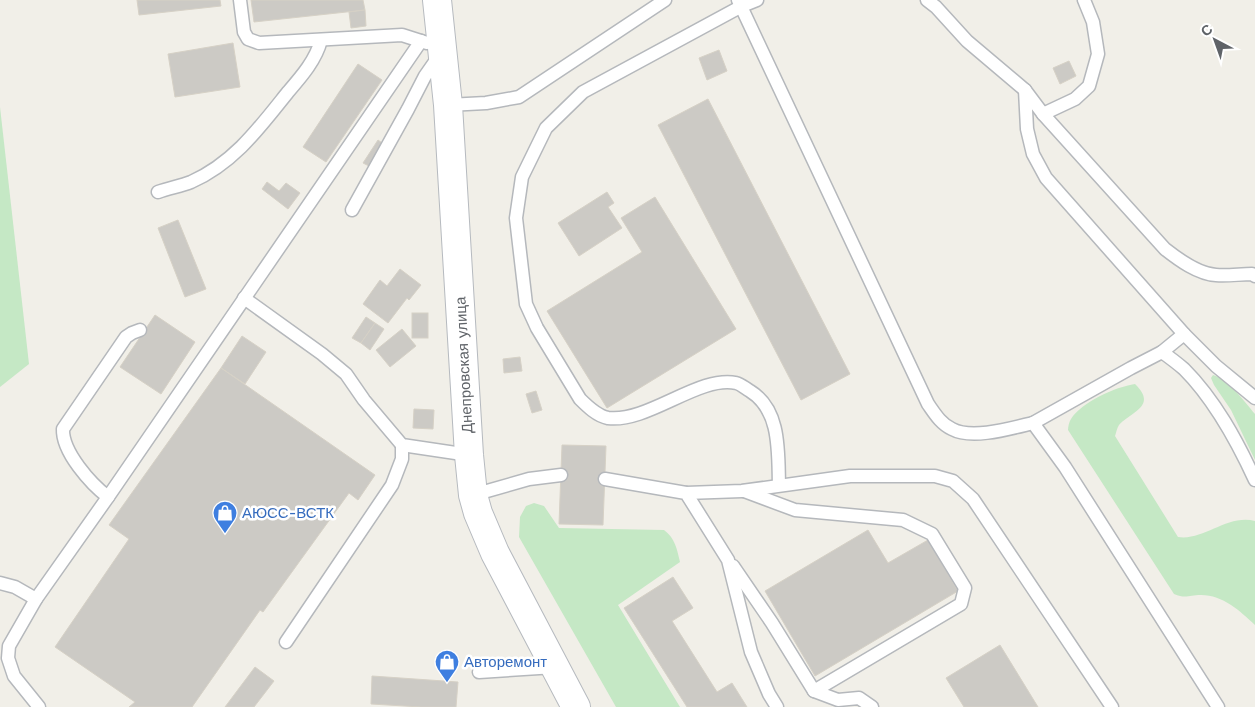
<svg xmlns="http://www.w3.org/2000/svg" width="1255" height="707" viewBox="0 0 1255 707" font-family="'Work Sans',sans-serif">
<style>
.green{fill:#c5e8c5}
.building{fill:#cccac5;stroke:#d6d1c6}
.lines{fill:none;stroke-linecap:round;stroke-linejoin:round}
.lane-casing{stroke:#b5b8bc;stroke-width:15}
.secondary-casing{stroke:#b6babf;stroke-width:30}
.lane{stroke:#fff;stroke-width:12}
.secondary{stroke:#fff;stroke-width:28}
.labels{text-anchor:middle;stroke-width:5;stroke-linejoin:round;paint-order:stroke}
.street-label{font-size:15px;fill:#5f6368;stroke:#fff}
.shop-label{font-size:15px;fill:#366cbe;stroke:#fff;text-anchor:start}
</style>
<rect width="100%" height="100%" fill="#f1efe8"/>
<g class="green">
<path d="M0 107 29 364 0 387Z"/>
<path d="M1213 375C1228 379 1245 402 1255 414V460L1231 410 1214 385 1211 378Z"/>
<path d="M1135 384C1158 406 1131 412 1119 425 1117 428 1116 433 1115 436L1178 537C1204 541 1227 514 1255 521V625C1240 611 1223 595 1201 595 1189 595 1186 599 1174 594L1068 430C1068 427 1069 422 1071 419 1082 402 1115 387 1135 384Z"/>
<path d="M534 503 544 506 559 528 664 530C675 538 677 549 680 562L618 605 680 707H616L519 537 520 517 526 506Z"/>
</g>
<g class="building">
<path d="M137 0H220L221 6 139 15Z"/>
<path d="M251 0H363L365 10 254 22Z"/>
<path d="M365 10 366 26 351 28 349 12Z"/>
<path d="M233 43 240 87 175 97 168 54Z"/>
<path d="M719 50 727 71 707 80 699 58Z"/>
<path d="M1069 61 1076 76 1060 84 1053 68Z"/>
<path d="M358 64 382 80 326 162 303 147Z"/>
<path d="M708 99 850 374 801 400 658 125Z"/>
<path d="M378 140 385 145 371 167 363 163Z"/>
<path d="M267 182 279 191 286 183 300 193 288 209 262 189Z"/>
<path d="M607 192 614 203 608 207 622 228 579 256 558 223Z"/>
<path d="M655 197 736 329 607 408 547 311 642 252 621 218Z"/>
<path d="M178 220 206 289 185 297 158 228Z"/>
<path d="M400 269 421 285 409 300 407 298 388 323 363 304 380 280 387 286Z"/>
<rect x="412" y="313" width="16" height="25"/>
<path d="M155 315 195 342 161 394 120 367Z"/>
<path d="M366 317 375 323 361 343 352 338Z"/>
<path d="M375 323 384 329 370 350 361 343Z"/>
<path d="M402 329 416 346 390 367 376 350Z"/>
<path d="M242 336 266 352 245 384 221 368Z"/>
<path d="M520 357 522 371 504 373 503 359Z"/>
<path d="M221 368 375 475 358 500 349 493 263 612 260 610 192 707H129L135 702 55 647 129 539 109 525Z"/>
<path d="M536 391 542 410 532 413 526 394Z"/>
<path d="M414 409 434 410 433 429 413 428Z"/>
<path d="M562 445 606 446 603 525 559 524Z"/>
<path d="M868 530 888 563 928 540 958 591 815 676 765 591Z"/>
<path d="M673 577 693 608 672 621 717 692 732 683 747 707H687L624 608Z"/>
<path d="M1000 645 1038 707H964L946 678Z"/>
<path d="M255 667 274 681 254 707H225Z"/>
<path d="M372 676 458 682 456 707H421L371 704Z"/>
</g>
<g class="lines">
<defs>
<g id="lane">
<path d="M240 0 244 32 248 39 259 43 402 35 427 43"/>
<path d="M738 0 928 404C935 414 941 424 952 429 972 440 1012 428 1033 423L1065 467 1218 707"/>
<path d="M757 0 742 6 583 92 546 128 522 177 516 218 526 304 537 328 580 399C587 406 597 416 608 418 648 423 699 375 736 383 741 384 746 389 750 391 781 410 778 452 779 485"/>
<path d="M927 0 936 7 967 41 1025 90 1043 114 1165 249C1179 260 1198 274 1216 275 1228 276 1240 274 1252 274L1255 276"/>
<path d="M1025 90 1027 129 1033 154 1046 178 1184 334"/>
<path d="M448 105 486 103 519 97 665 0"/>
<path d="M1043 114 1075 99 1089 86 1098 54 1093 22 1084 0"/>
<path d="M158 192C169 188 181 186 191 182 234 163 260 127 288 92 301 77 316 60 321 40"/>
<path d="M352 210 408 109 425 76 439 56"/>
<path d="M244 298 322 354 346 374 364 400 402 445 469 455"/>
<path d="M1162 352 1184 334 1216 366 1255 398"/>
<path d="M1033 423 1131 368 1162 352C1169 357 1177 363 1184 369 1215 400 1237 441 1255 480"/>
<path d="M605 479 686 493 728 560 751 652 769 694 777 707"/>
<path d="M744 491 795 510 903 520 932 534 965 588 961 604 814 691"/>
<path d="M686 493 742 491 850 476H935L953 481 973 499 1112 707"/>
<path d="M473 495 529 479 561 475"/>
<path d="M108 497C91 484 62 452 63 429L126 337 132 333 140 330"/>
<path d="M733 566 772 623 814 691 838 700 859 698 872 707"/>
<path d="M0 583 15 587 36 599"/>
<path d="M286 642 392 485 402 459V445"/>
<path d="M479 672 555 667"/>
<path d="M39 707 14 676 8 658 9 646 36 599 108 497 421 41"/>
</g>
<path id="secondary" d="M437 0 448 105 469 455 473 495 478 513 495 553 576 707"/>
</defs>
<use href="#lane" class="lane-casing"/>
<use href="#secondary" class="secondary-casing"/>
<use href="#lane" class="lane"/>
<use href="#secondary" class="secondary"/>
</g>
<defs>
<symbol id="shop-pin" viewBox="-11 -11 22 30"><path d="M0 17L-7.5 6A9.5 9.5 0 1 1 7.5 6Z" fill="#3f7fe0" stroke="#fff"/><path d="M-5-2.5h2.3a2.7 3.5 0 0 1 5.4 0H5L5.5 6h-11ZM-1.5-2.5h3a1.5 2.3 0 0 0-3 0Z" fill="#fff"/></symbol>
</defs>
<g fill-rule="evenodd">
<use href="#shop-pin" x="211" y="499" width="28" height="38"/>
<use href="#shop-pin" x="433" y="648" width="28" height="38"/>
</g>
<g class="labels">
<g class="street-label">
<text transform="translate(464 365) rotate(-93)" y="5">Днепровская улица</text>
</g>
<g class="shop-label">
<text x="242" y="518">АЮСС-ВСТК</text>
<text x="464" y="667">Авторемонт</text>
</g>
</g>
<g transform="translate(1215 40) rotate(319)" stroke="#ffffff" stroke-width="4" paint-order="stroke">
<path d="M0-4L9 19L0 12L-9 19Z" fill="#5f6368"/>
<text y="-8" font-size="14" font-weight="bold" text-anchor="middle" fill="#5f6368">С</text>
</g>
</svg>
